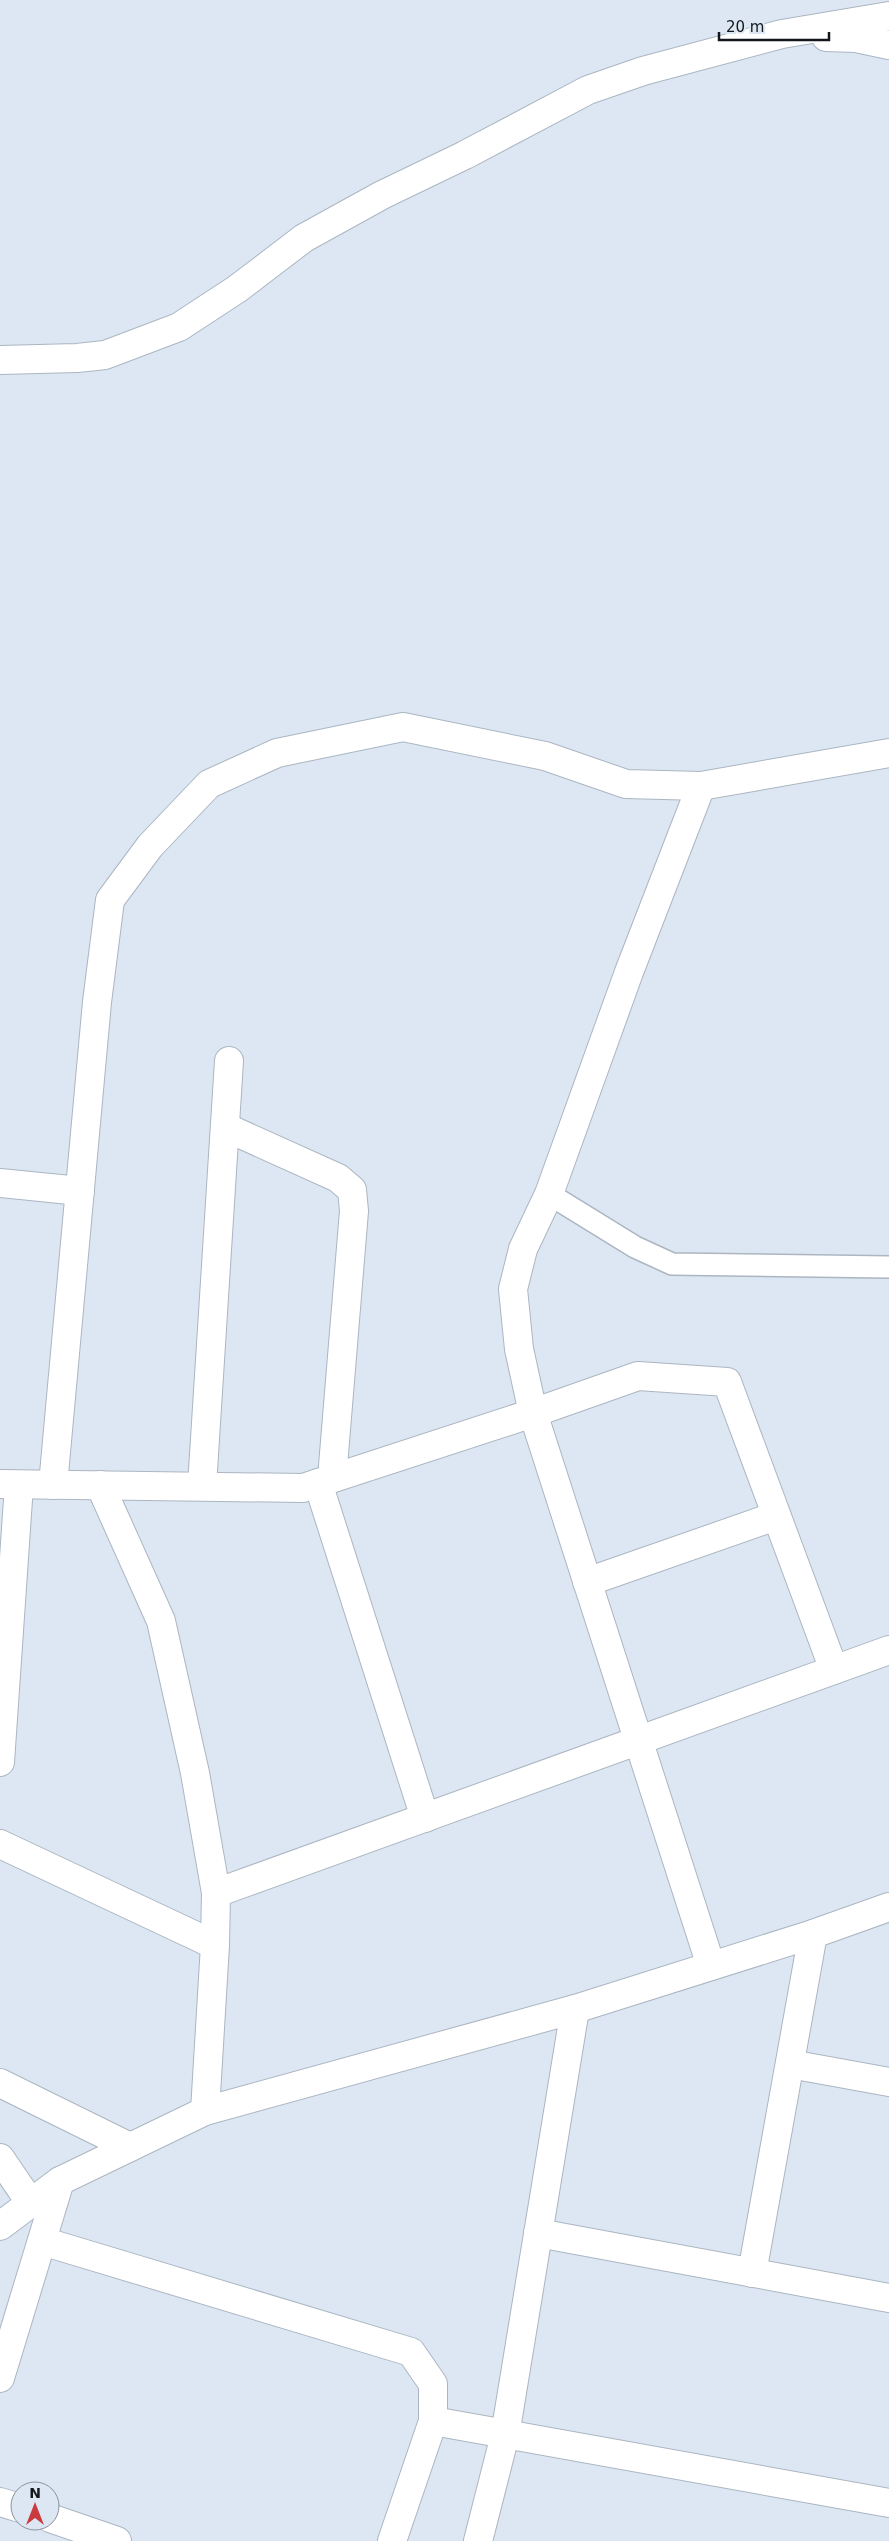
<svg xmlns="http://www.w3.org/2000/svg" width="889" height="2541" viewBox="0 0 889 2541" font-family="'DejaVu Sans',sans-serif">
<style>
.lines{fill:none;stroke-linecap:round;stroke-linejoin:round}
.service-casing{stroke:#abb6c2;stroke-width:24}
.minor-casing{stroke:#abb6c2;stroke-width:30}
.service{stroke:#fff;stroke-width:21}
.minor{stroke:#fff;stroke-width:28}
</style>
<rect width="100%" height="100%" fill="#dce7f3"/>
<g class="lines">
<defs>
<path id="service" d="M549 1194 635 1247 672 1264 889 1267"/>
<g id="minor">
<path d="M826 37 856 38 889 45"/>
<path d="M0 360 77 358 105 355 179 327 237 289 304 238 382 195 465 155 588 90 643 71 782 34 889 16"/>
<path d="M701 786 629 972 549 1194 523 1249 513 1289 519 1349 533 1413 711 1966"/>
<path d="M225 1127 338 1178 352 1190 354 1211 332 1478"/>
<path d="M0 1183 80 1191"/>
<path d="M318 1483 425 1818"/>
<path d="M0 1484 303 1488 533 1413 638 1376 727 1382 834 1670"/>
<path d="M53 1485 97 1002 110 900 150 846 209 784 277 753 403 727 545 756 626 784 701 786 889 753"/>
<path d="M100 1485 161 1621 195 1773 216 1893 215 1945 205 2111"/>
<path d="M202 1486 229 1061"/>
<path d="M587 1582 776 1516"/>
<path d="M0 1762 19 1485"/>
<path d="M0 1844 215 1945"/>
<path d="M216 1893 889 1650"/>
<path d="M790 2064 889 2082"/>
<path d="M0 2083 130 2147"/>
<path d="M0 2158 30 2202"/>
<path d="M0 2226 60 2181 205 2111 575 2009 813 1934 889 1907"/>
<path d="M538 2233 889 2298"/>
<path d="M42 2241 411 2352 433 2384V2421L392 2541"/>
<path d="M752 2273 813 1934"/>
<path d="M0 2378 60 2181"/>
<path d="M433 2421 889 2503"/>
<path d="M0 2502 20 2508"/>
<path d="M50 2518 117 2541"/>
<path d="M478 2541 505 2435 575 2009"/>
</g>
</defs>
<use href="#service" class="service-casing"/>
<use href="#minor" class="minor-casing"/>
<use href="#service" class="service"/>
<use href="#minor" class="minor"/>
</g>
<g transform="translate(35 2506)"><circle r="24" fill="#dce7f3" stroke="#8c939d"/>
<path d="M0-4L9 19L0 12L-9 19Z" fill="#ca3b40"/>
<text y="-8" font-size="14" font-weight="bold" text-anchor="middle" fill="#13161b">N</text>
</g>
<path d="M719 32v8h110v-8" fill="none" stroke="#13161b" stroke-width="2.5"/>
<text x="726" y="32" font-size="15" fill="#13161b" stroke="#dce7f3" stroke-width="4" paint-order="stroke">20 m</text>
</svg>
